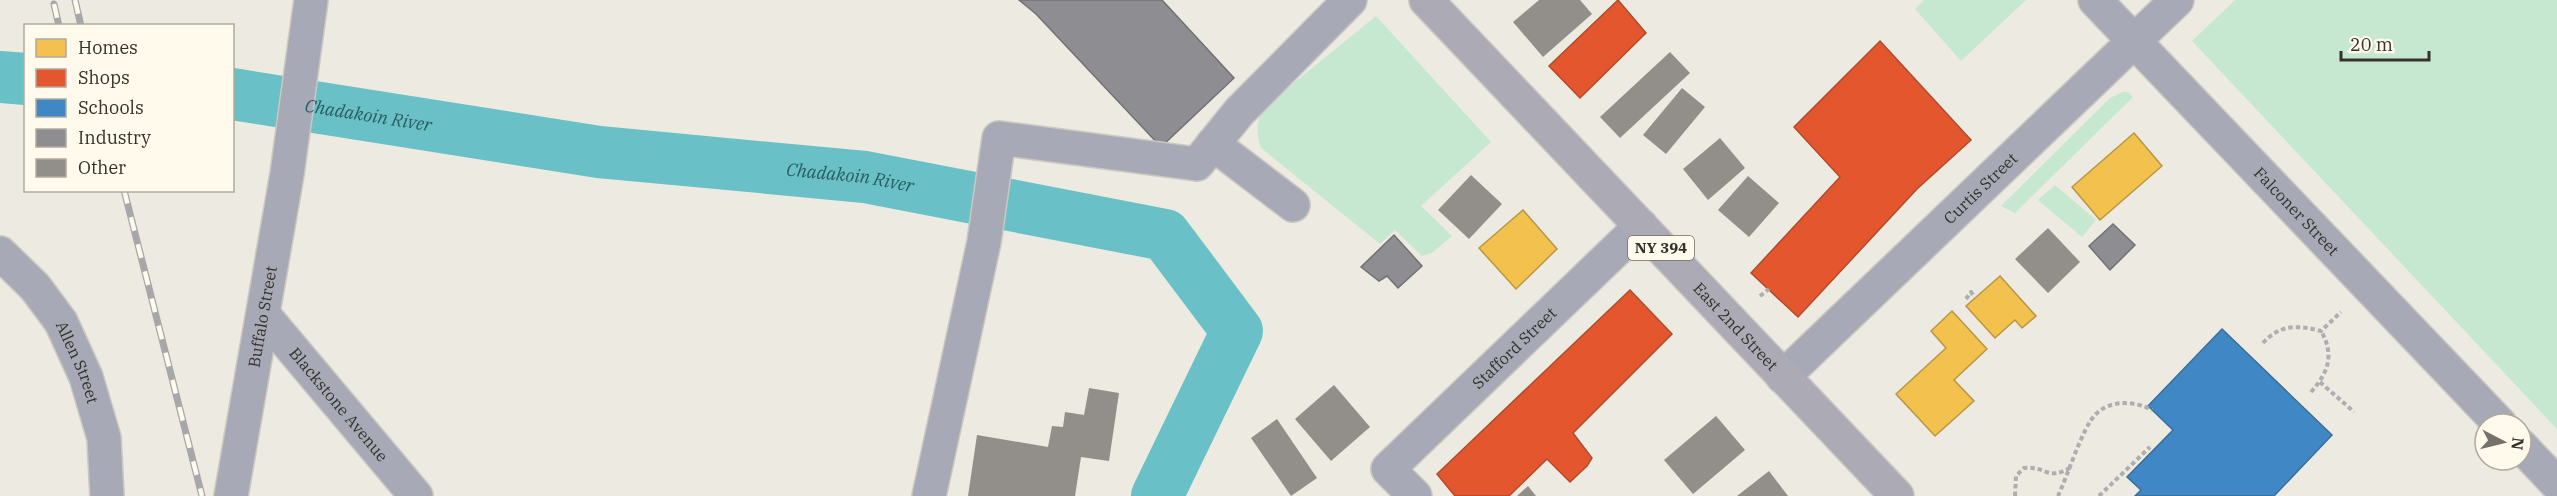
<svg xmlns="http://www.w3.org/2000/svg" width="2557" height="496" viewBox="0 0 2557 496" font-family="'IBM Plex Serif',serif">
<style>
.green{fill:#c6e8d0}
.homes{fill:#f2c14e;stroke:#b99644;stroke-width:1.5}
.shops{fill:#e4572e;stroke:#af4c2d;stroke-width:1.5}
.schools{fill:#3f88c5;stroke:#3c6e97;stroke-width:1.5}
.industry{fill:#8d8d92;stroke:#727273;stroke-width:1.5}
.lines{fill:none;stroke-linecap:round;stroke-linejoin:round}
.river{stroke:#69c1c7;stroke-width:52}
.building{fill:#928e89}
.minor-casing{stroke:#cbc8c1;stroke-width:36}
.major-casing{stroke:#cbc8c1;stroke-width:36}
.path{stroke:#aeaeb1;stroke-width:4;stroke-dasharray:4.5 3;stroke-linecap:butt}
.minor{stroke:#a7a9b6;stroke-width:33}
.major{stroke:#abaab5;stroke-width:33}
.rail-casing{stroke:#a7a7aa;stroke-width:7}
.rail{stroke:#fffaec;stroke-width:4.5;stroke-dasharray:14;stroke-linecap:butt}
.labels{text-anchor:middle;stroke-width:6;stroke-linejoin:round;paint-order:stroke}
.shield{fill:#fffaec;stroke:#716e65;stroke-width:1.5}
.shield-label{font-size:15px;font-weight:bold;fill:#34322b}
.street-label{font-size:16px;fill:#34322b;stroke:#fffaec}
.water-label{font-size:18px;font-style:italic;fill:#2a5d62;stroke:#fffaec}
</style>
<rect width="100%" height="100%" fill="#edeae1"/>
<g class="green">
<path d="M1924 0H2026L1961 61 1915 9Z"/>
<path d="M2235 0H2557V429L2192 41Z"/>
<path d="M1376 16 1491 142 1421 206 1452 236 1432 253 1422 256 1395 230 1380 244 1261 148C1256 132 1256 122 1264 107Z"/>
<path d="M2123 92H2128L2133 97 2015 213 2001 206 2110 98Z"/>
<path d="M2055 185 2096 220 2082 237 2038 200Z"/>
</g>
<g class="homes">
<path d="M2134 133 2162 166 2100 220 2072 187Z"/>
<path d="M1523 210 1557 249 1516 289 1479 248Z"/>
<path d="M2000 276 2036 316 2022 328 2015 320 1995 338 1966 306Z"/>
<path d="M1952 311 1987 349 1954 380 1974 401 1935 436 1896 394 1946 348 1931 331Z"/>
</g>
<g class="shops">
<path d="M1618 0 1646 33 1580 98 1549 66Z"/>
<path d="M1880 41 1971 140 1917 189 1798 317 1751 273 1840 177 1794 127Z"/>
<path d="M1630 290 1672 334 1573 433 1592 458 1587 466 1570 482 1547 459 1509 496H1455L1437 474Z"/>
</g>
<path class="schools" d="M2222 329 2332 435 2274 496H2135L2141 490 2127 477 2173 430 2148 406Z"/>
<g class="industry">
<path d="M1019 0H1162L1234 78 1161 147 1036 14Z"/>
<path d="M2113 224 2135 245 2110 270 2089 246Z"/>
<path d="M1394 235 1422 266 1398 288 1387 276 1379 281 1361 267Z"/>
</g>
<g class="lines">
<g class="river">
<path d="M0 77 26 79"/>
<path id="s1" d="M232 94 599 152 865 177 1165 235 1237 331 1157 496"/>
</g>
</g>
<g class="building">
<path d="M1539 0H1580L1592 14 1543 57 1513 22Z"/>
<path d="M1670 52 1690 73 1620 138 1600 117Z"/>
<path d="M1682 88 1705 107 1666 154 1643 135Z"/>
<path d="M1720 138 1745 168 1708 200 1683 169Z"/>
<path d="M1471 175 1502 204 1469 239 1438 210Z"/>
<path d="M1748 176 1779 203 1749 237 1718 210Z"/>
<path d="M2048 228 2080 262 2048 293 2015 259Z"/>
<path d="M1334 385 1370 427 1331 461 1295 419Z"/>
<path d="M1089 388 1119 393 1109 461 1081 457 1075 496H968L977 435 1048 447 1052 426 1063 427 1065 412 1084 415Z"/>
<path d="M1716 416 1745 450 1693 494 1664 460Z"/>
<path d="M1277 419 1317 478 1291 496 1251 438Z"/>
<path d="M1769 471 1788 496H1737Z"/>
<path d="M1528 486 1536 496H1517Z"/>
</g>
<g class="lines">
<defs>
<g id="minor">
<path id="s2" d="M2095 0 2500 424"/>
<path d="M1213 144 1293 205"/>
<path id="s3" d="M0 253 35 287 61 322 86 377 104 438 107 496"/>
<path id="s4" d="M263 314 416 496"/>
<path id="s5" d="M1783 377 2177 0"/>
<path d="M2521 446 2557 484"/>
<path id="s6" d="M231 496 287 174 311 0"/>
<path d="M929 496 984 242 999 138 1197 164 1239 112 1350 0"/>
<path id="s7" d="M1415 496 1388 469 1641 226"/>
</g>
<g id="major">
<path id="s8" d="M1426 0 1897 496"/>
</g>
</defs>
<use href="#minor" class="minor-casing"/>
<use href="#major" class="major-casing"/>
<g class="path">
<path d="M1760 296 1769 289"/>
<path d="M1966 299 1971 292 1975 298"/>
<path d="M2263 343C2280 324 2298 325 2321 331L2341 312"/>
<path d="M2320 382 2354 412"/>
<path d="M2311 392C2328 373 2335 355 2321 331"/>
<path d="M2015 496 2016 476 2024 468C2048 466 2046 481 2070 468"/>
<path d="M2058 496C2067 477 2083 427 2095 415 2110 399 2135 401 2152 410"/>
<path d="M2099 496 2150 447"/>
</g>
<use href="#minor" class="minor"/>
<use href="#major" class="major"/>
<defs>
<g id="rail">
<path d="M75 0 81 26"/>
<path d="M54 4 59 26"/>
<path d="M124 190 202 496"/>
</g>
</defs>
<use href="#rail" class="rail-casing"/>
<use href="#rail" class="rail"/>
</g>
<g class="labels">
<rect class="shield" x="1628" y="236" width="66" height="24" rx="4.5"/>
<g class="shield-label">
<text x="1661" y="253">NY 394</text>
</g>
<g class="street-label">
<text dy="6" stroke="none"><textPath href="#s5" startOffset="273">Curtis Street</textPath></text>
<text dy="6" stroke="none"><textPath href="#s2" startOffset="292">Falconer Street</textPath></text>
<text dy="6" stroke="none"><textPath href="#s6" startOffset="182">Buffalo Street</textPath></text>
<text dy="6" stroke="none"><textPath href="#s8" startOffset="450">East 2nd Street</textPath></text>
<text dy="6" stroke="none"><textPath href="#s7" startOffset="213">Stafford Street</textPath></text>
<text dy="6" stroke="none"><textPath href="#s3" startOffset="136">Allen Street</textPath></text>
<text dy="6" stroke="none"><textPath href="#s4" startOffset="118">Blackstone Avenue</textPath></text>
</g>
<g class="water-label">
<text dy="6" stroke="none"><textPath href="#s1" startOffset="138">Chadakoin River</textPath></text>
<text dy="6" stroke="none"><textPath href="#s1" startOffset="624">Chadakoin River</textPath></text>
</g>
</g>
<rect x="24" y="24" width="210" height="168" fill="#fffaec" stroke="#aeaa9f" stroke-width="1.5"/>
<rect x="36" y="39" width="30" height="18" fill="#f2c14e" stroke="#aeaa9f" stroke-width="1.5"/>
<text x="78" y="54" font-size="18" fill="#34322b">Homes</text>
<rect x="36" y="69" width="30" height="18" fill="#e4572e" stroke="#aeaa9f" stroke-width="1.5"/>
<text x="78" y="84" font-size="18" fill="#34322b">Shops</text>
<rect x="36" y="99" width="30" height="18" fill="#3f88c5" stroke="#aeaa9f" stroke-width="1.5"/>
<text x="78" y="114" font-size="18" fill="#34322b">Schools</text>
<rect x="36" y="129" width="30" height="18" fill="#8d8d92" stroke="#aeaa9f" stroke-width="1.5"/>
<text x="78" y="144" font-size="18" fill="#34322b">Industry</text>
<rect x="36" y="159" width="30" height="18" fill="#928e89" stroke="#aeaa9f" stroke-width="1.5"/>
<text x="78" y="174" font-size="18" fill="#34322b">Other</text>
<g transform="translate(2503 442) rotate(97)"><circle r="28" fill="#fffaec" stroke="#aeaa9f" stroke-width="1.5"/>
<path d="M0-4.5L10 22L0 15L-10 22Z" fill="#75726b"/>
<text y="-9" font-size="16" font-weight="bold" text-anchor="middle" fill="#34322b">N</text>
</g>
<path d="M2341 51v9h88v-9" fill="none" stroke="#34322b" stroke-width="3"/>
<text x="2350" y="51" font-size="18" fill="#34322b" stroke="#fffaec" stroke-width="4.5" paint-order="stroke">20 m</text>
</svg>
